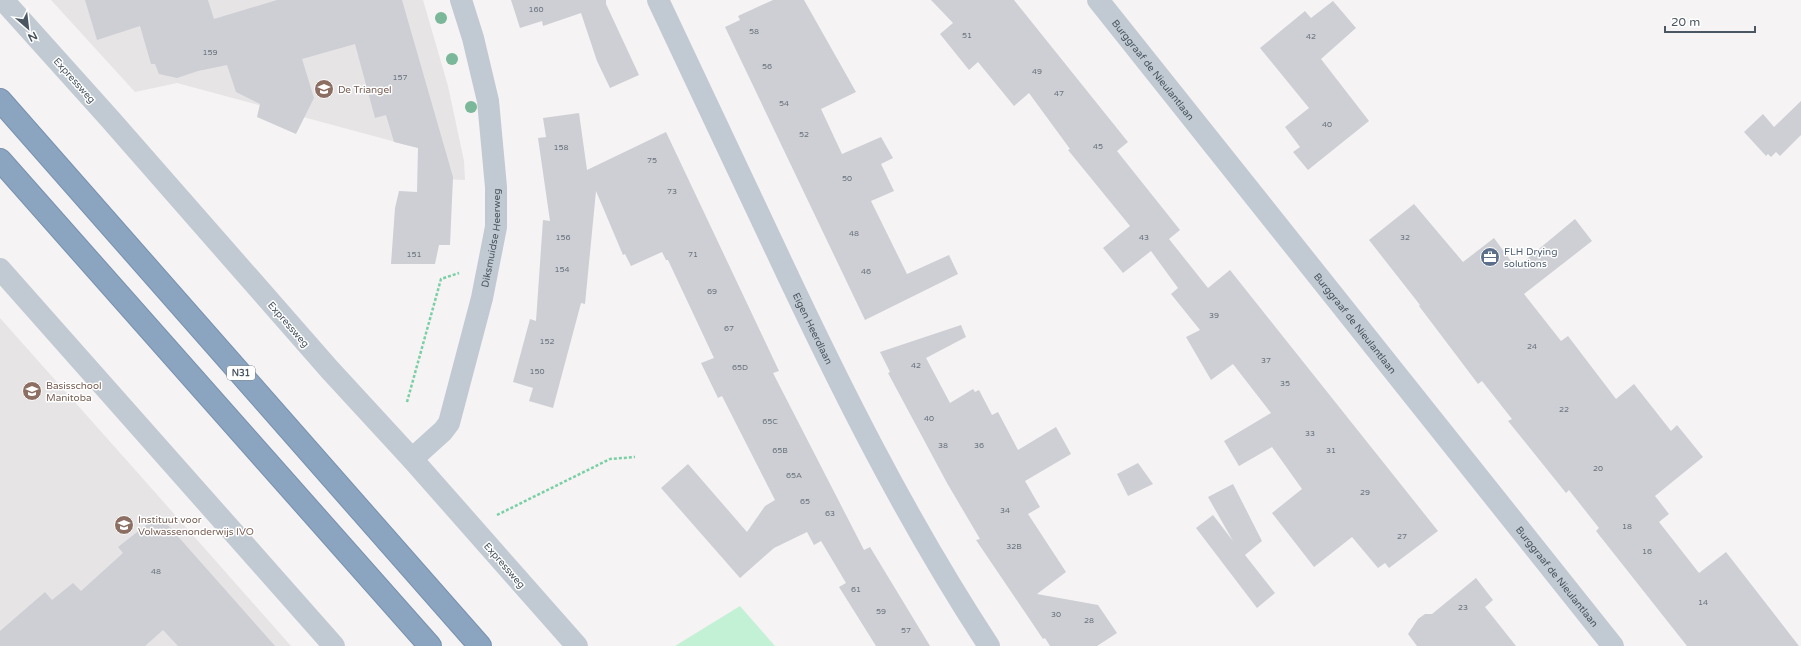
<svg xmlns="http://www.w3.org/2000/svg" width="1801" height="646" viewBox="0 0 1801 646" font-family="'Varela Round',sans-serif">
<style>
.education{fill:#e6e4e5}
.green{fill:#c3f1d5}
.building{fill:#cdcfd5}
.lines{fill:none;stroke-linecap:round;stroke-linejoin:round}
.highway-casing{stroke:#7690ad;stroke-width:24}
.path{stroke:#7ad0a6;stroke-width:2.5;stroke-dasharray:3 2;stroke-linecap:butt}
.minor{stroke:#c1cad2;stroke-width:22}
.highway{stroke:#8ba5c1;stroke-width:22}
.tree{fill:#7bb799}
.labels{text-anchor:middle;stroke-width:3;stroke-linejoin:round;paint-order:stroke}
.number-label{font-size:8px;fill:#6b747e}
.shield{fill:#fff;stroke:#808990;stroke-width:1}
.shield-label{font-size:9px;font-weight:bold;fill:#4a5661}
.street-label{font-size:10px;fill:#4a5661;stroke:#fff}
.education-label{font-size:10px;fill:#785e54;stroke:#fff;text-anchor:start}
.service-label{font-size:10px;fill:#4e5e75;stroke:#fff;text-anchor:start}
</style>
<rect width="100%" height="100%" fill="#f5f3f3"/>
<g class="education">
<path d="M51 0H423L448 86 464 161 465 180 418 178V148L177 83 135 92Z"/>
<path d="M0 318 129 463 291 646H0Z"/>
</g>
<path class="green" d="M740 606 775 646H675Z"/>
<g class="building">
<path d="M85 0H208L214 19 277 0H402L453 177 450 245H439L435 264H391L395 208 399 191 417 192 418 148 394 142 386 115 375 118 355 44 302 59 314 98 296 134 257 117 260 104 236 92 227 65 198 71 177 78 159 74 155 64H151L140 26 97 40Z"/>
<path d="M511 0H606V4L639 75 610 88 597 61 581 13 543 26 542 21 520 28Z"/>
<path d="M773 0H804L856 92 821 109 842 154 881 137 893 158 881 164 894 191 871 201 907 274 949 255 958 274 865 320 725 27 740 20 738 16Z"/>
<path d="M931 0H1014L1128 142 1117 151 1180 230 1169 239 1208 288 1230 270 1438 531 1389 568 1385 563 1378 568 1352 537 1314 567 1272 513 1302 489 1272 447 1239 466 1224 441 1271 413 1233 364 1211 380 1186 337 1200 330 1171 294 1178 288 1151 251 1123 273 1103 248 1130 226 1068 150 1070 149 1029 93 1014 106 978 62 969 70 940 34 953 23Z"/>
<path d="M1333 1 1356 28 1321 59 1369 121 1308 170 1293 152 1300 147 1285 127 1309 108 1260 48 1305 11 1311 18Z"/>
<path d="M1801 101V135L1780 156 1776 152 1771 157 1768 154 1766 156 1744 132 1763 114 1774 127Z"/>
<path d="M579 113 587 170 666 132 779 371 773 373 864 550 870 547 930 646H876L839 587 846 583 821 541 814 545 807 532 774 548 740 578 661 488 688 464 747 532 765 506 775 500 722 396 718 398 701 363 714 358 668 260H666L662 252 631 266 625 254 623 255 596 191 585 304 581 303 553 408 529 401 533 388 513 382 530 319 536 321 543 220 550 221 538 138 546 137 543 118Z"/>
<path d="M1414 204 1463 262 1494 238 1516 268 1575 219 1592 241 1524 294 1561 341 1568 336 1616 399 1634 384 1671 431 1677 425 1703 457 1655 496 1669 514 1659 522 1699 573 1726 552 1799 646H1687L1596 531 1599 528 1569 490 1566 493 1529 447 1508 421 1512 419 1482 381 1478 384 1419 306 1420 305 1369 240Z"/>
<path d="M961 325 966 337 926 358 950 403 973 389 975 392 979 390 992 415 998 412 1018 450 1056 427 1071 454 1025 481 1040 507 1028 514 1066 572 1037 594 1098 605 1117 633 1097 646H1050L1045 638 1043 639 976 540 980 539 947 483 888 373 890 372 880 352Z"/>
<path d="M1138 463 1153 484 1128 496 1117 474Z"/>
<path d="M1233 484 1262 541 1245 555 1275 593 1257 608 1196 528 1213 515 1233 541 1208 497Z"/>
<path d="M159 515 275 646H178L163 630 145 646H0V631L45 592 52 600 73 583 81 591 123 553 118 547Z"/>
<path d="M1476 578 1493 600 1485 607 1516 646H1417L1408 634 1418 619 1425 614H1432Z"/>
</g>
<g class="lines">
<defs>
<g id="highway">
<path d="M0 100 480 646"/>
<path d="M0 160 430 646"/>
</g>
</defs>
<use href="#highway" class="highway-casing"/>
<g class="path">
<path d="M407 402 441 279 459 273"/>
<path d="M497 515 610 459 635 457"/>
</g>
<g class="minor">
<path d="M3 0 110 119 330 370 412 459 577 646"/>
<path id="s1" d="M658 0C696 81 735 163 773 244 838 383 905 518 989 646"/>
<path id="s2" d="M1098 0 1613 646"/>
<path d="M0 269 334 646"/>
<path id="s3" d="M412 459 443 431 449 423 482 298 496 227V187L488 101 473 38 461 0"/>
</g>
<use href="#highway" class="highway"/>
</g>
<g class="tree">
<circle cx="441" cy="18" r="6"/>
<circle cx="452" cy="59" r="6"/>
<circle cx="471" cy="107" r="6"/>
</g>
<defs>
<symbol id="school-disc" viewBox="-11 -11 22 22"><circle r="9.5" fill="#8d6e63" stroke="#fff"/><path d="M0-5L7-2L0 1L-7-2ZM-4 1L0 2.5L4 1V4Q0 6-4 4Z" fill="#fff"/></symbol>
<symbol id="office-disc" viewBox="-11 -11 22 22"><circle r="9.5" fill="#5c6f8a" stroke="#fff"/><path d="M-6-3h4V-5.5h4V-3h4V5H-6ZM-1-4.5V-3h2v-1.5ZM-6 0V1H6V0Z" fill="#fff"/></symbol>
</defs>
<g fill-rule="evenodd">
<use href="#school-disc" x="313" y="78" width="22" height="22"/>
<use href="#office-disc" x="1479" y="246" width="22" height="22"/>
<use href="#school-disc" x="21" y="380" width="22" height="22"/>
<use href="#school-disc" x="113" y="514" width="22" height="22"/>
</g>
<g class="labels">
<g class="number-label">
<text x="536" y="12">160</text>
<text x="754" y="34">58</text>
<text x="967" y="38">51</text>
<text x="1311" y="39">42</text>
<text x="210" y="55">159</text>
<text x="767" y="69">56</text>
<text x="1037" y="74">49</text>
<text x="400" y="80">157</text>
<text x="1059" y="96">47</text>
<text x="784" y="106">54</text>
<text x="1327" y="127">40</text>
<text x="804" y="137">52</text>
<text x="1098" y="149">45</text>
<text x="561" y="150">158</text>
<text x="652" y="163">75</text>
<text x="847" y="181">50</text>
<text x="672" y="194">73</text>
<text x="854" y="236">48</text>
<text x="563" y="240">156</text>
<text x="1144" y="240">43</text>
<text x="1405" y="240">32</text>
<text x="414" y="257">151</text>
<text x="693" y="257">71</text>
<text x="562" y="272">154</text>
<text x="866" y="274">46</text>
<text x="712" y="294">69</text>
<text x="1214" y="318">39</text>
<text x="729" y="331">67</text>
<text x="547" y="344">152</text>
<text x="1532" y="349">24</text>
<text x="1266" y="363">37</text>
<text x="916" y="368">42</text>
<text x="740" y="370">65D</text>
<text x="537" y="374">150</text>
<text x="1285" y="386">35</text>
<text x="1564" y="412">22</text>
<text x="929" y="421">40</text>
<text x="770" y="424">65C</text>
<text x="1310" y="436">33</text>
<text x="943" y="448">38</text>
<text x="979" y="448">36</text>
<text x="780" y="453">65B</text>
<text x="1331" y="453">31</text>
<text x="1598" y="471">20</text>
<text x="794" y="478">65A</text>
<text x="1365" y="495">29</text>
<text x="805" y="504">65</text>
<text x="1005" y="513">34</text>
<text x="830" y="516">63</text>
<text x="1627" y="529">18</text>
<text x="1402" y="539">27</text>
<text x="1014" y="549">32B</text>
<text x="1647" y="554">16</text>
<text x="156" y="574">48</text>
<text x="856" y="592">61</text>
<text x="1703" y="605">14</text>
<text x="1463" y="610">23</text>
<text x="881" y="614">59</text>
<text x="1056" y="617">30</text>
<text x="1089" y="623">28</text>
<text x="906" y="633">57</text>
</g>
<rect class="shield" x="227" y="366" width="28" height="14" rx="3"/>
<g class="shield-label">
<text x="241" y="376">N31</text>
</g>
<g class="street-label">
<text dy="4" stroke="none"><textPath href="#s2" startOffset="89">Burggraaf de Nieulantlaan</textPath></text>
<text transform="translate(75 80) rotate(48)" y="4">Expressweg</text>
<text dy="4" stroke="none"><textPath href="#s3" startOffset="242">Diksmuidse Heerweg</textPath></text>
<text dy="4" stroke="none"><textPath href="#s2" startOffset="413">Burggraaf de Nieulantlaan</textPath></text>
<text transform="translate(289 324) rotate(49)" y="4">Expressweg</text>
<text dy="4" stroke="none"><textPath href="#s1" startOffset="363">Eigen Heerdlaan</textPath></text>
<text transform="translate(505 565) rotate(49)" y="4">Expressweg</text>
<text dy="4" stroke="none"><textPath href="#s2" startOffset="737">Burggraaf de Nieulantlaan</textPath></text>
</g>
<g class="education-label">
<text x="338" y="93">De Triangel</text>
<text x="46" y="389">Basisschool<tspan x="46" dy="12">Manitoba</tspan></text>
<text x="138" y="523">Instituut voor<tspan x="138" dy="12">Volwassenonderwijs IVO</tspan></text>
</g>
<g class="service-label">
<text x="1504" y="255">FLH Drying<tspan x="1504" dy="12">solutions</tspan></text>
</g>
</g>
<g transform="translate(28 28) rotate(152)" stroke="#ffffff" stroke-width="3" paint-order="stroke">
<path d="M0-3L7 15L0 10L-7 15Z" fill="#4a5661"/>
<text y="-6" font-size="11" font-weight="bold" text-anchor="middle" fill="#4a5661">N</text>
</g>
<path d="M1665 26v6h90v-6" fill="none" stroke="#4a5661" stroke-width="2"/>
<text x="1671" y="26" font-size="12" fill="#4a5661" stroke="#ffffff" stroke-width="3" paint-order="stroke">20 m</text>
</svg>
